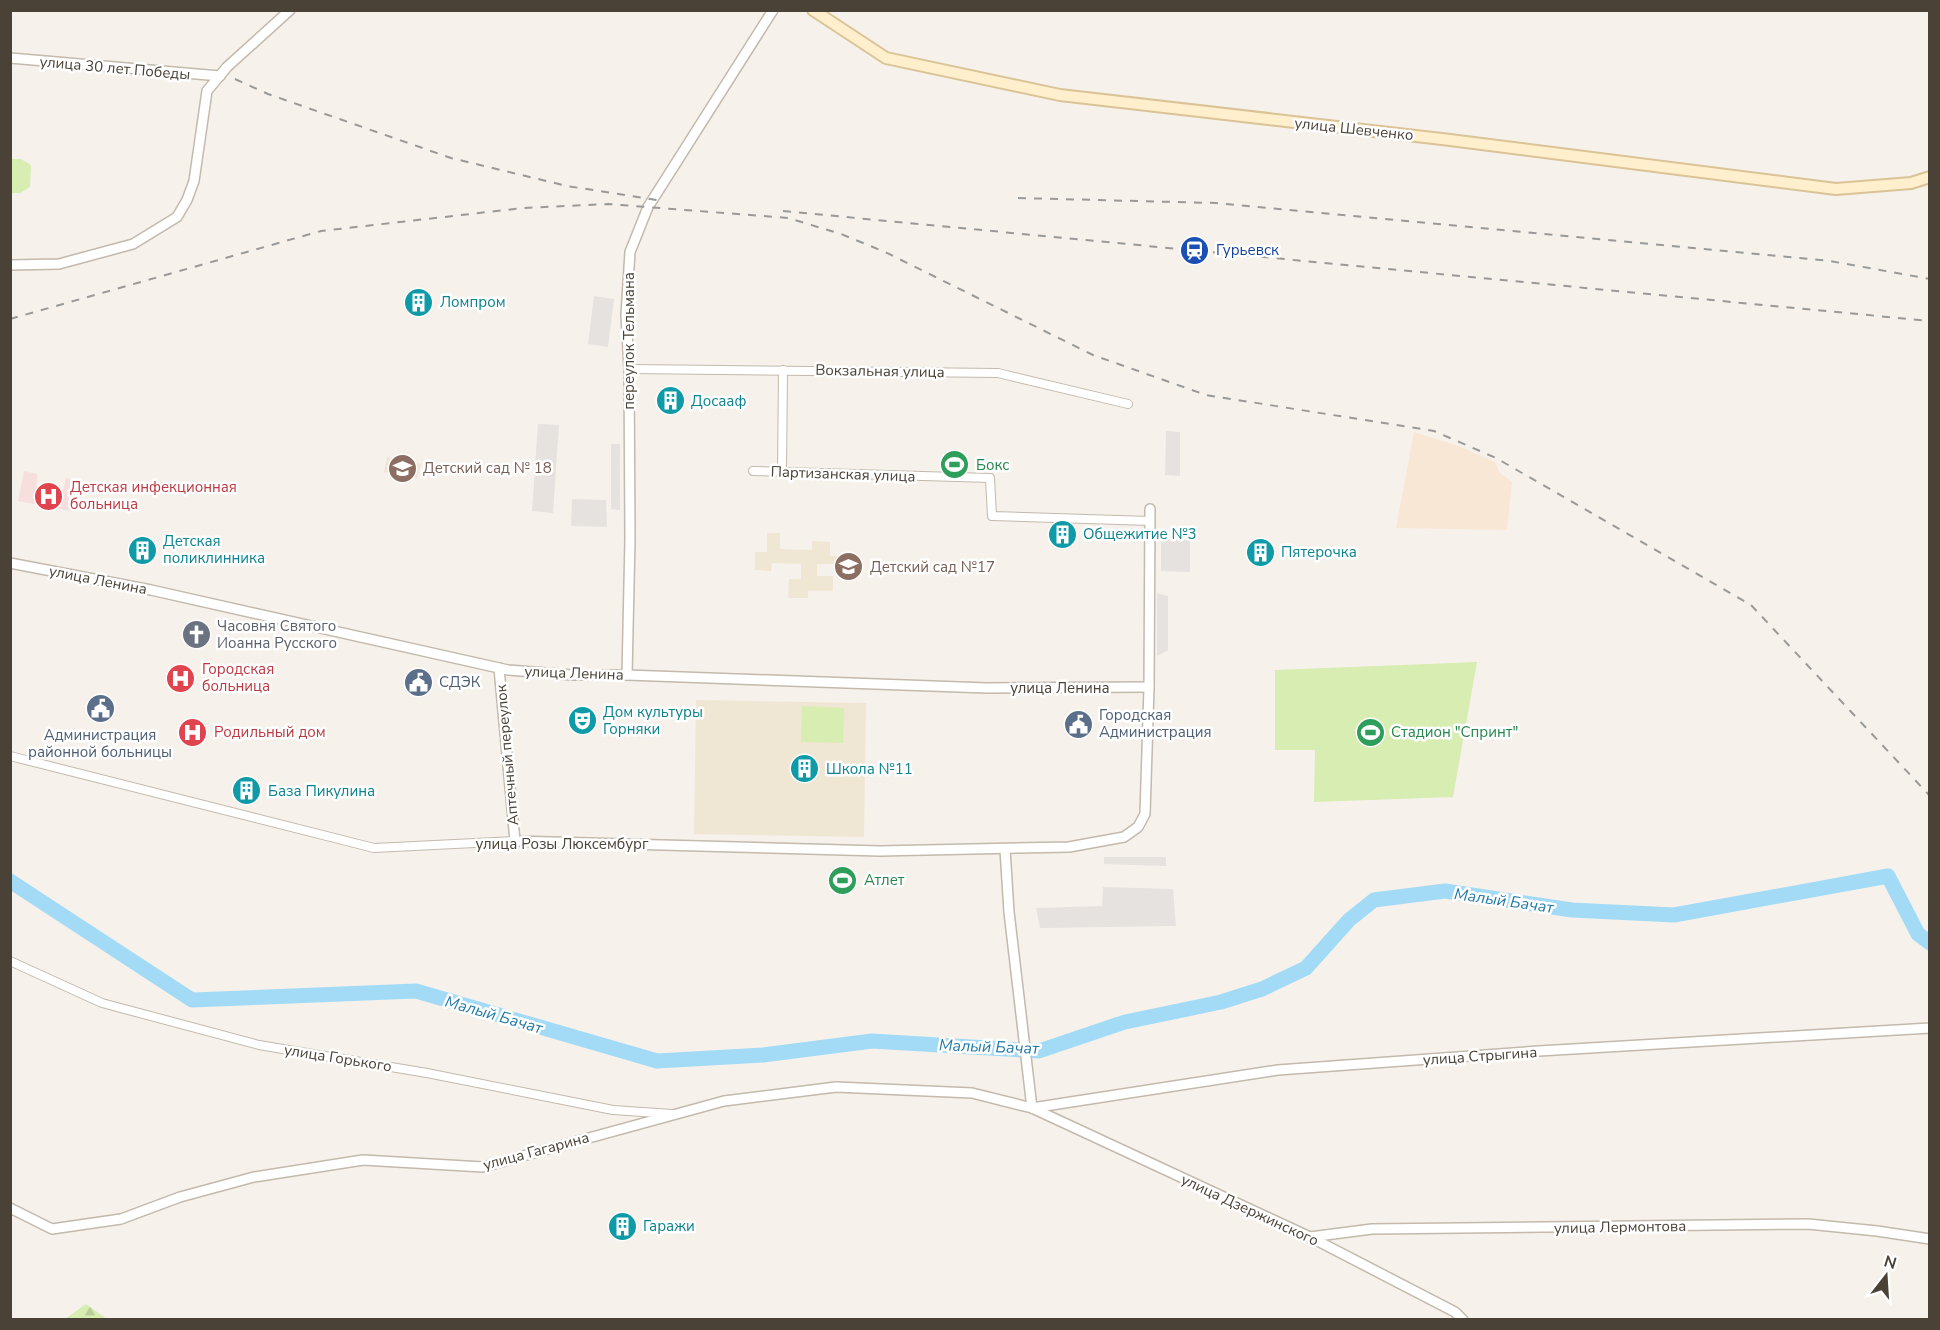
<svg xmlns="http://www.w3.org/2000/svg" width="1940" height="1330" viewBox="0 0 1940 1330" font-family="'Nunito Sans',sans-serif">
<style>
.commercial{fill:#f9e7d5}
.education{fill:#f0e6d4}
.medical{fill:#f7dfde}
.green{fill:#d7edb1}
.forest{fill:url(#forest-firs)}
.parking{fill:#e5e2df}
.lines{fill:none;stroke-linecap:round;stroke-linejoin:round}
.river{stroke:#a3dbf7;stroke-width:15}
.minor-casing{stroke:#c3b9ac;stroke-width:10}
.tertiary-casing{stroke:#c3b9ac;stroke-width:12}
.secondary-casing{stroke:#dac397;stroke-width:14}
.minor{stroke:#fff;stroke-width:8}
.tertiary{stroke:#fff;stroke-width:9}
.secondary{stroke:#ffefcc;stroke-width:10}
.rail{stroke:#999;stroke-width:2;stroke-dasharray:8 8;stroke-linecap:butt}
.labels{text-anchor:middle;stroke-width:5;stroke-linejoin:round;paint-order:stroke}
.street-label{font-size:15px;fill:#4b4237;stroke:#fff}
.transit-label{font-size:15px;fill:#164399;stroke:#fff;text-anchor:start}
.culture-label{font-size:15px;fill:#0d838f;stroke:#fff;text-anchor:start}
.leisure-label{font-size:15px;fill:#27864d;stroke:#fff;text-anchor:start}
.education-label{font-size:15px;fill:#785e54;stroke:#fff;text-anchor:start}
.health-label{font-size:15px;fill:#be3a42;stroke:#fff;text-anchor:start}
.worship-label{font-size:15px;fill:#5b616d;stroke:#fff;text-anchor:start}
.service-label{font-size:15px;fill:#4e5e75;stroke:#fff;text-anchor:start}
.water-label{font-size:16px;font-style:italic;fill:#237aa7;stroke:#fff}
</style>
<defs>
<pattern id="forest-firs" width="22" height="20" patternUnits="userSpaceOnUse" patternTransform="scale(1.5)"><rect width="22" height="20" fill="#d7edb1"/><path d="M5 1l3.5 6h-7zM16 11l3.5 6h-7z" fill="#bacc99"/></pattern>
</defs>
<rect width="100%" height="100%" fill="#f6f2eb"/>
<path class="commercial" d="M1414 432 1459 446 1495 462 1500 473 1512 482 1507 530 1396 528Z"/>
<g class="education">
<path d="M387 457 421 464 417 479 384 472Z"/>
<path d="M767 533H780V549L812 550V541L830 542V556H857V576H841L840 564H817V576H833V591H808V598H788L789 579H801V564L772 563 771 571 755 570V552H767Z"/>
<path d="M696 700 866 703 864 837 694 834Z"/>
</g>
<path class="medical" d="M24 471 38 474 36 486 63 491 66 478 81 481 75 512 18 501Z"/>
<g class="green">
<path d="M11 159H21L31 165 30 187 20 193H11Z"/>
<path d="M1477 662 1453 797 1314 802 1315 750H1275V670Z"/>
<path d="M802 706 844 708 843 743 801 742Z"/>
</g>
<path class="forest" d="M86 1304 107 1319H65Z"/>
<g class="parking">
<path d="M594 296 614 299 608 347 588 344Z"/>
<path d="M538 424 559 425 553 513 532 511Z"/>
<path d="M1166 431 1180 432V476L1165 475Z"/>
<path d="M611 444H620V510L611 509Z"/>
<path d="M572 499 606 500 607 527 571 526Z"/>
<path d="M1161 539 1190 540V572L1161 571Z"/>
<path d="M1157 593 1168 596V650L1157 656Z"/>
<path d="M1104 857H1166V866L1104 864Z"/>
<path d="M1103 887 1173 889 1176 926 1040 928 1036 908 1102 906Z"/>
</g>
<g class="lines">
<path class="river" d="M10 881 192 1000 416 991 657 1061 763 1055 872 1041 1039 1051 1125 1022 1221 1002 1262 989 1306 968 1349 920 1374 900 1445 891 1572 910 1674 915 1888 876 1918 934 1930 943"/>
<defs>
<g id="minor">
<path d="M629 369 998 373 1128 404"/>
<path d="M753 471 990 478 992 516 1150 521"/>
<path d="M782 472 783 370"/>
<path d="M10 756 374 848 515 841"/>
<path d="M10 961 102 1003 259 1045 427 1073 613 1110 672 1114"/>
</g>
<g id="tertiary">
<path d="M10 58 220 76"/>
<path d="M10 265 59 264 133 244 177 217 187 200 194 181 207 91 227 67 290 10"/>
<path d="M10 563 151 590 508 670 572 675H627L987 688 1149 687"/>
<path d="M499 668 515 841 880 851 1069 847 1124 837 1138 827 1145 814 1149 687 1150 509"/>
<path d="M627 675 630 539 629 369 626 315 630 252 648 207 773 10"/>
<path d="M1005 849 1009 912 1032 1108"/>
<path d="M1032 1108 1278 1070 1539 1051 1930 1028"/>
<path d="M10 1208 52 1229 121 1219 180 1197 254 1177 363 1160 483 1167 724 1101 836 1087 972 1093 1032 1108 1310 1237 1455 1312 1463 1320"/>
<path d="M1310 1237 1372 1229 1808 1224 1877 1231 1930 1239"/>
</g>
<path id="secondary" d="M813 10 886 58 1060 95 1442 139 1836 189 1911 183 1930 177"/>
</defs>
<use href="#minor" class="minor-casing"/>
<use href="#tertiary" class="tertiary-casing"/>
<use href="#secondary" class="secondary-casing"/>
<use href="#minor" class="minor"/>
<use href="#tertiary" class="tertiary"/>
<use href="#secondary" class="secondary"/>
<g class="rail">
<path d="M235 79 268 94 451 158 567 186 657 200"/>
<path d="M1018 198 1216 203 1830 261 1930 279"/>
<path d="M783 211 1930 321"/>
<path d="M10 319 321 231 523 208 609 204 788 218 841 234 885 252 1093 355 1206 395 1434 431 1496 458 1751 605 1930 796"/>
</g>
</g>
<defs>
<symbol id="station-disc" viewBox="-11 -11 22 22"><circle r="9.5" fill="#1a4fb4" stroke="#fff"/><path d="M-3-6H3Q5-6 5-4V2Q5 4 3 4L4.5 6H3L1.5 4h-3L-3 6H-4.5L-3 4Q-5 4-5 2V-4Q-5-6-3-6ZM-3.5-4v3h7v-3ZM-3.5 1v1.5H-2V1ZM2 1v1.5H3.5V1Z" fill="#fff"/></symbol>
<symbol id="building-disc" viewBox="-11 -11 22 22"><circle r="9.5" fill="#0f9aa8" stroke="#fff"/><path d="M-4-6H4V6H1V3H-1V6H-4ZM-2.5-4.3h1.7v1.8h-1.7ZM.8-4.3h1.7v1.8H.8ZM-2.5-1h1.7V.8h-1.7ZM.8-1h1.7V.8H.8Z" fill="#fff"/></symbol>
<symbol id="stadium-disc" viewBox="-11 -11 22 22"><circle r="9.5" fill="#2e9e5b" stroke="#fff"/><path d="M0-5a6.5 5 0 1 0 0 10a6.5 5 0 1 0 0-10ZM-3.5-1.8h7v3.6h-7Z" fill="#fff"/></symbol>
<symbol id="school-disc" viewBox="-11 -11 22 22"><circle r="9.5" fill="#8d6e63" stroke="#fff"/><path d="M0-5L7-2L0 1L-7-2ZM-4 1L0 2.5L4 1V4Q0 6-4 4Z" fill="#fff"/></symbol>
<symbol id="hospital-disc" viewBox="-11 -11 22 22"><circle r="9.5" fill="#e0444e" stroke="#fff"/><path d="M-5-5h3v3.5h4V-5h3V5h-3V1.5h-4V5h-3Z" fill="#fff"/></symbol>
<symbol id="church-disc" viewBox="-11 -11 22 22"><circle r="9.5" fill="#6b7280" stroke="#fff"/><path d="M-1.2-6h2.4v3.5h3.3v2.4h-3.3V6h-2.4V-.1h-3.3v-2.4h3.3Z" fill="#fff"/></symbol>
<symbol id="civic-disc" viewBox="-11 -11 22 22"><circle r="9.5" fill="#5c6f8a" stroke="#fff"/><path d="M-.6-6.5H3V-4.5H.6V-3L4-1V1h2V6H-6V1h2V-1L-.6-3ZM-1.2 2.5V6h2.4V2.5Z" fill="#fff"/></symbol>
<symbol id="theatre-disc" viewBox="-11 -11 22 22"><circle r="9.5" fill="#0f9aa8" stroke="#fff"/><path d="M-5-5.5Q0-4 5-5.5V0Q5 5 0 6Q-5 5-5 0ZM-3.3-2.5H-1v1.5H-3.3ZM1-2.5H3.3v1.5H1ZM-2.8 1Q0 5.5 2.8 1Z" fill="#fff"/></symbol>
</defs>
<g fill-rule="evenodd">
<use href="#station-disc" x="1178" y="234" width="33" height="33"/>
<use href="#building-disc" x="402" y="286" width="33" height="33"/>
<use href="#building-disc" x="654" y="384" width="33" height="33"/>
<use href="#stadium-disc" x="938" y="448" width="33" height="33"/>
<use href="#school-disc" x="386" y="452" width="33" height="33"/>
<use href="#hospital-disc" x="32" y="480" width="33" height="33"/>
<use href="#building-disc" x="1046" y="518" width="33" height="33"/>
<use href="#building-disc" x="126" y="534" width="33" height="33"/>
<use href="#building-disc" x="1244" y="536" width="33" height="33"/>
<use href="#school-disc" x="832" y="550" width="33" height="33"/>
<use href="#church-disc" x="180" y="618" width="33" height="33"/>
<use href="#hospital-disc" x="164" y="662" width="33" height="33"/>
<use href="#civic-disc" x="402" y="666" width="33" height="33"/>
<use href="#civic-disc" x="84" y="692" width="33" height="33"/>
<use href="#theatre-disc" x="566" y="704" width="33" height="33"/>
<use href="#civic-disc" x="1062" y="708" width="33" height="33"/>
<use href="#hospital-disc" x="176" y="716" width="33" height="33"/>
<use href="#stadium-disc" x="1354" y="716" width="33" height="33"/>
<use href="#building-disc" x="788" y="752" width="33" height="33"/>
<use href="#building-disc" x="230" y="774" width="33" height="33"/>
<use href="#stadium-disc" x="826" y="864" width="33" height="33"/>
<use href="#building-disc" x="606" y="1210" width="33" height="33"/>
</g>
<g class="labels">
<g class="street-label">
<text transform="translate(115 68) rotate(5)" y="5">улица 30 лет Победы</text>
<text transform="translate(1354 129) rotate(6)" y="5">улица Шевченко</text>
<text transform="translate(629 341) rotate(-90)" y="5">переулок Тельмана</text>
<text transform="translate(880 371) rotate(1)" y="5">Вокзальная улица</text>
<text transform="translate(843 474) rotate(2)" y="5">Партизанская улица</text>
<text transform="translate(98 580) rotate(11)" y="5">улица Ленина</text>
<text transform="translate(574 673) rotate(2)" y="5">улица Ленина</text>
<text x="1060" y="693">улица Ленина</text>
<text transform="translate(507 755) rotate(-95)" y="5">Аптечный переулок</text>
<text x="562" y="849">улица Розы Люксембург</text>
<text transform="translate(1480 1056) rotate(-4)" y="5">улица Стрыгина</text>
<text transform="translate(338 1058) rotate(9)" y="5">улица Горького</text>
<text transform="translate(536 1151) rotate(-15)" y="5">улица Гагарина</text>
<text transform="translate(1250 1210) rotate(25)" y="5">улица Дзержинского</text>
<text transform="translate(1620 1227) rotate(-1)" y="5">улица Лермонтова</text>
</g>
<g class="transit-label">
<text x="1216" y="255">Гурьевск</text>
</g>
<g class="culture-label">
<text x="440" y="307">Ломпром</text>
<text x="691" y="406">Досааф</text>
<text x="1083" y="539">Общежитие №3</text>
<text x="163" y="546">Детская<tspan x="163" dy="17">поликлинника</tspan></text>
<text x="1281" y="557">Пятерочка</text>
<text x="603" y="717">Дом культуры<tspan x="603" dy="17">Горняки</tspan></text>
<text x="826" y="774">Школа №11</text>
<text x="268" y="796">База Пикулина</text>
<text x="643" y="1231">Гаражи</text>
</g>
<g class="leisure-label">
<text x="976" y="470">Бокс</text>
<text x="1391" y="737">Стадион "Спринт"</text>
<text x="864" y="885">Атлет</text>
</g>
<g class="education-label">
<text x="423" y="473">Детский сад № 18</text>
<text x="870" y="572">Детский сад №17</text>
</g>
<g class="health-label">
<text x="70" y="492">Детская инфекционная<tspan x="70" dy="17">больница</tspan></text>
<text x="202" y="674">Городская<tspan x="202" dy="17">больница</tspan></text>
<text x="214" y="737">Родильный дом</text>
</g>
<g class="worship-label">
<text x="217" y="631">Часовня Святого<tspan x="217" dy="17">Иоанна Русского</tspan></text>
</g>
<g class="service-label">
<text x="439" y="687">СДЭК</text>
<text x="1099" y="720">Городская<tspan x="1099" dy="17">Администрация</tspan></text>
<text x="100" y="740" text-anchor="middle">Администрация<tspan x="100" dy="17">районной больницы</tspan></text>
</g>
<g class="water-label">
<text transform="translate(1504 900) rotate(8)" y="6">Малый Бачат</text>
<text transform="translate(494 1014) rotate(16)" y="6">Малый Бачат</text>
<text transform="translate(989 1046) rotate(2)" y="6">Малый Бачат</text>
</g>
</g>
<rect width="1940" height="1330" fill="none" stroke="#4b4237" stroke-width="24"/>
<g transform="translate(1886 1276) rotate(17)" stroke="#ffffff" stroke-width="4.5" paint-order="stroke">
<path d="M0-4.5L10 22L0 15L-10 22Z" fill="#4b4237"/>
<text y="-9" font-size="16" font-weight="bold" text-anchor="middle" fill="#4b4237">N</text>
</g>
</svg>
